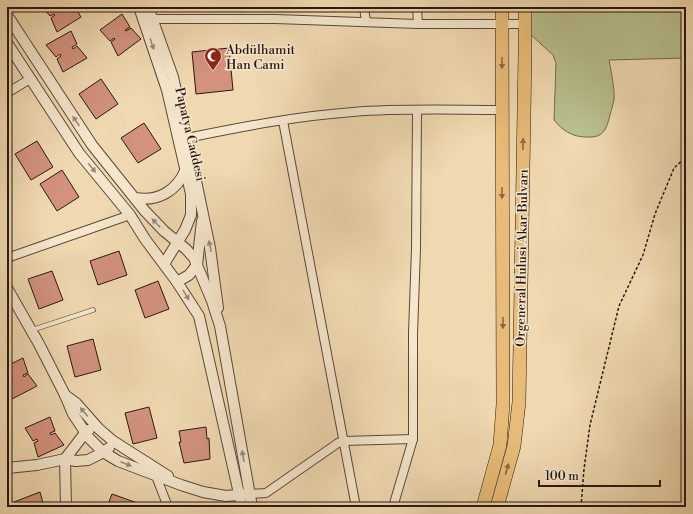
<svg xmlns="http://www.w3.org/2000/svg" width="693" height="514" viewBox="0 0 693 514" font-family="'Libre Bodoni',serif">
<style>
.green{fill:#b8bf8d;stroke:#706c50}
.building{fill:#d2927e;stroke:#291812}
.lines{fill:none;stroke-linecap:round;stroke-linejoin:round}
.service-casing{stroke:#5b483a;stroke-width:5.5}
.minor-casing{stroke:#5b483a;stroke-width:10}
.tertiary-casing{stroke:#5b483a;stroke-width:12}
.primary-casing{stroke:#291812;stroke-width:14}
.path{stroke:#291812;stroke-width:1.5;stroke-dasharray:3 2;stroke-linecap:butt}
.service{stroke:#f5e6cc;stroke-width:4}
.minor{stroke:#f5e6cc;stroke-width:8}
.tertiary{stroke:#f5e6cc;stroke-width:10}
.primary{stroke:#e8bc78;stroke-width:13}
.oneway{fill:#998978}
.oneway2{fill:#886a45}
.labels{text-anchor:middle;stroke-width:3;stroke-linejoin:round;paint-order:stroke}
.poi-label{font-size:13px;fill:#291812;stroke:#f5e6cc;text-anchor:start}
.street-label{font-size:13px;fill:#291812;stroke:#f5e6cc}
</style>
<rect width="100%" height="100%" fill="#f0d9b1"/>
<filter id="stains"><feTurbulence type="fractalNoise" baseFrequency=".005" numOctaves="4"/><feColorMatrix values="0 0 0 0 .2 0 0 0 0 .09 0 0 0 0 .02 0 0 0 .5 -.17"/></filter>
<radialGradient id="worn" r=".72"><stop offset=".6" stop-color="#630" stop-opacity="0"/><stop offset="1" stop-color="#630" stop-opacity=".3"/></radialGradient>
<path class="green" d="M529 7H686V58L609 60C611 71 615 90 614 100 613 105 611 111 610 115 606 131 603 138 586 137 572 137 562 130 554 120L556 63 553 55 529 33Z"/>
<g class="building">
<path d="M42 7H66L67 8 72 7 78 12 81 17 57 32 51 18 55 15 54 14 50 16Z"/>
<path d="M122 14 130 27 125 30 126 31 131 28 141 39 118 56 111 42 115 39 114 38 110 41 100 30Z"/>
<path d="M71 31 77 44 72 47 73 49 77 46 87 58 63 72 57 59 61 56 60 54 56 57 46 45Z"/>
<path d="M229 48 233 90 196 94 192 52Z"/>
<path d="M101 79 118 104 96 119 79 94Z"/>
<path d="M144 123 161 149 138 163 121 138Z"/>
<path d="M37 141 53 167 31 180 15 154Z"/>
<path d="M62 170 79 197 57 211 40 184Z"/>
<path d="M7 212 11 220 7 223Z"/>
<path d="M119 251 127 275 98 285 90 261Z"/>
<path d="M52 271 63 300 39 309 28 279Z"/>
<path d="M158 281 169 309 145 318 135 290Z"/>
<path d="M93 339 101 370 75 377 67 346Z"/>
<path d="M23 358 28 373 23 375 24 377 28 374 37 386 12 399 7 385 12 383 11 381 7 383V366Z"/>
<path d="M149 407 157 438 133 444 125 413Z"/>
<path d="M50 417 55 431 50 433 51 435 55 433 64 445 38 457 34 443 38 441 37 439 33 441 25 428Z"/>
<path d="M206 427 207 439 209 438 210 459 184 463 179 442H181L179 431Z"/>
<path d="M40 492 44 507H16L14 502Z"/>
<path d="M112 494 143 505V507H107Z"/>
</g>
<g class="lines">
<defs>
<path id="service" d="M32 330 93 310"/>
<g id="minor">
<path d="M364 7 366 22"/>
<path d="M417 7 418 24"/>
<path d="M152 19H275L418 24H525"/>
<path d="M7 93 30 79"/>
<path d="M283 121 356 507"/>
<path d="M187 138C241 127 297 116 353 112 402 108 452 110 502 110"/>
<path d="M7 258 130 215"/>
<path d="M156 476 168 507"/>
<path d="M250 494 266 493 338 443 343 441 413 439"/>
<path d="M393 507 413 439V334L416 248 417 110"/>
</g>
<g id="tertiary">
<path d="M139 7 167 90 191 194V215L185 230 164 264"/>
<path d="M148 7 173 77 194 171 210 248 218 308"/>
<path d="M7 15 92 145 144 210 164 231 186 249 194 258 212 301 220 326 252 507"/>
<path d="M7 43 79 153 130 215 145 239 177 282 199 316 242 507"/>
<path d="M135 198C158 202 177 191 186 169"/>
<path d="M177 282 189 275 197 265 202 221"/>
<path d="M7 288 39 344 65 395 73 414 89 438 103 452 118 461 181 485 203 492 226 496 247 494"/>
<path d="M65 395 76 403 99 429 113 441 168 476"/>
<path d="M7 468 37 465 65 459 76 461 88 460 98 455 109 448"/>
<path d="M66 507 65 459 85 433 89 430"/>
</g>
<g id="primary">
<path d="M483 507 500 445 503 404 502 7"/>
<path d="M497 507 514 446 519 402 525 54V7"/>
</g>
</defs>
<use href="#service" class="service-casing"/>
<use href="#minor" class="minor-casing"/>
<use href="#tertiary" class="tertiary-casing"/>
<use href="#primary" class="primary-casing"/>
<path class="path" d="M581 507 584 469 590 425 619 306 643 255 655 214 674 168 686 157"/>
<use href="#service" class="service"/>
<use href="#minor" class="minor"/>
<use href="#tertiary" class="tertiary"/>
<use href="#primary" class="primary"/>
</g>
<defs><path id="oneway-solid" d="M-6-.8H1V-3.2L6.5 0L1 3.2V.8H-6Z"/></defs>
<g class="oneway">
<use href="#oneway-solid" transform="translate(152 44) rotate(71)"/>
<use href="#oneway-solid" transform="translate(76 121) rotate(-124)"/>
<use href="#oneway-solid" transform="translate(92 168) rotate(51)"/>
<use href="#oneway-solid" transform="translate(156 223) rotate(-134)"/>
<use href="#oneway-solid" transform="translate(210 246) rotate(-101)"/>
<use href="#oneway-solid" transform="translate(186 295) rotate(58)"/>
<use href="#oneway-solid" transform="translate(84 412) rotate(-130)"/>
<use href="#oneway-solid" transform="translate(243 456) rotate(-100)"/>
<use href="#oneway-solid" transform="translate(126 464) rotate(21)"/>
</g>
<g class="oneway2">
<use href="#oneway-solid" transform="translate(502 63) rotate(90)"/>
<use href="#oneway-solid" transform="translate(523 144) rotate(-89)"/>
<use href="#oneway-solid" transform="translate(502 193) rotate(90)"/>
<use href="#oneway-solid" transform="translate(503 323) rotate(90)"/>
<use href="#oneway-solid" transform="translate(507 469) rotate(-75)"/>
</g>
<defs>
<symbol id="mosque-pin" viewBox="-11 -11 22 30"><path d="M0 17L-7.5 6A9.5 9.5 0 1 1 7.5 6Z" fill="#8f2418" stroke="#f5e6cc"/><path d="M3.5-4.9A6 6 0 1 0 3.5 4.9A5 5 0 1 1 3.5-4.9Z" fill="#fff"/></symbol>
</defs>
<g fill-rule="evenodd">
<use href="#mosque-pin" x="203" y="46" width="20" height="27"/>
</g>
<g class="labels">
<g class="poi-label">
<text x="226" y="54">Abdülhamit<tspan x="226" dy="15">Han Cami</tspan></text>
</g>
<g class="street-label">
<text transform="translate(191 134) rotate(77)" y="5">Papatya Caddesi</text>
<text transform="translate(521 258) rotate(-89)" y="5">Orgeneral Hulusi Akar Bulvarı</text>
</g>
</g>
<rect width="693" height="514" fill="none" stroke="#f0d9b1" stroke-width="24"/>
<rect x="8" y="8" width="677" height="498" fill="none" stroke="#291812" stroke-width="2"/>
<rect x="12" y="12" width="669" height="490" fill="none" stroke="#291812"/>
<path d="M539 480v6h121v-6" fill="none" stroke="#291812" stroke-width="2"/>
<text x="545" y="480" font-size="12" fill="#291812" stroke="#f5e6cc" stroke-width="3" paint-order="stroke">100 m</text>
<rect width="100%" height="100%" filter="url(#stains)"/>
<rect width="100%" height="100%" fill="url(#worn)"/>
</svg>
